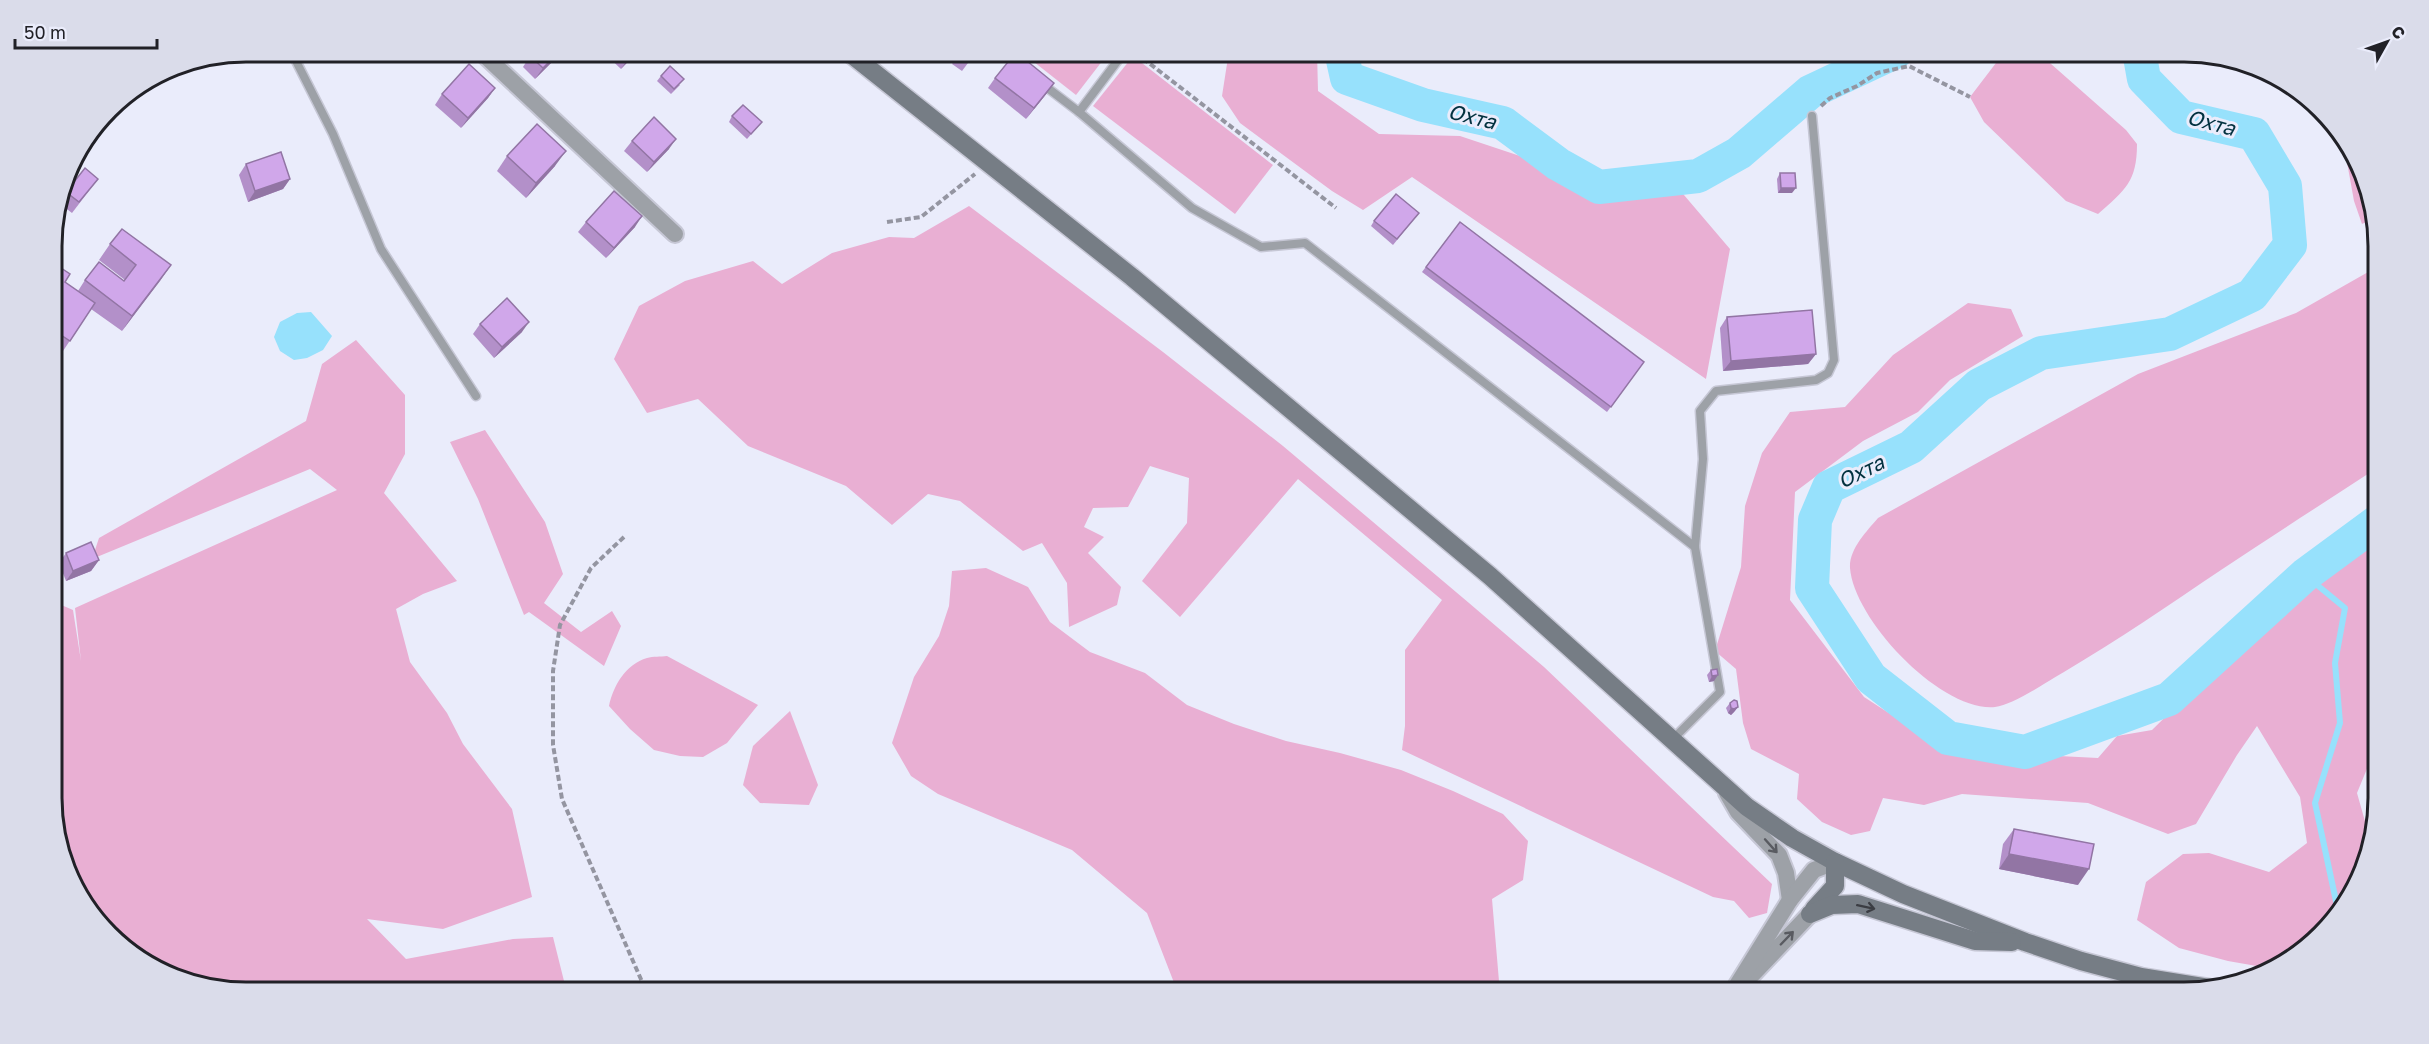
<svg xmlns="http://www.w3.org/2000/svg" width="2429" height="1044" viewBox="0 0 2429 1044" font-family="'Golos Text',sans-serif">
<style>
.green{fill:#e9afd3}
.water{fill:#97e1fc}
.lines{fill:none;stroke-linecap:round;stroke-linejoin:round}
.stream{stroke:#97e1fc;stroke-width:6}
.river{stroke:#97e1fc;stroke-width:34}
.lane-casing{stroke:#c6c7d5;stroke-width:11}
.street-casing{stroke:#c6c7d5;stroke-width:20}
.secondary-casing{stroke:#c6c7d5;stroke-width:21}
.path{stroke:#9495a1;stroke-width:4;stroke-dasharray:6 3;stroke-linecap:butt}
.lane{stroke:#9da1a7;stroke-width:8}
.street{stroke:#9da1a7;stroke-width:16}
.secondary{stroke:#767d85;stroke-width:18}
.wall{fill:#b390c9}
.shaded-wall{fill:#9275a4}
.building{fill:#d0a7ea;stroke:#9275a4;stroke-width:1.5}
.oneway{stroke:#595b61}
.oneway2{stroke:#3b3d43}
.labels{text-anchor:middle;stroke-width:6;stroke-linejoin:round;paint-order:stroke}
.water-label{font-size:21px;font-style:italic;fill:#02313f;stroke:#eaecfb}
.rim{fill:none;stroke:#212127;stroke-width:3}
</style>
<rect width="100%" height="100%" fill="#eaecfb"/>
<g class="green">
<path d="M1020 51H1110L1076 95Z"/>
<path d="M1229 51H1317L1318 91 1379 134 1460 136 1526 158 1594 195 1678 188 1730 249 1706 379 1412 177 1363 210 1332 191 1240 123 1222 96Z"/>
<path d="M1379 51H1441L1434 59 1412 62Z"/>
<path d="M2016 54 2042 56 2126 130 2137 144C2137 182 2125 190 2098 214L2066 201 1984 122 1970 97 1999 59Z"/>
<path d="M1133 56 1273 165 1235 214 1093 106Z"/>
<path d="M2343 140 2375 218 2362 224 2354 201Z"/>
<path d="M969 206 1163 352 1283 446 1469 603 1544 667 1772 884 1767 913 1749 918 1734 901 1713 897 1402 750 1405 726V650L1442 600 1298 479 1180 617 1142 581 1187 523 1189 478 1150 466 1128 507 1093 508 1084 527 1104 537 1088 553 1121 587 1117 605 1069 627 1067 583 1042 543 1023 551 960 501 928 494 892 525 846 486 748 446 698 399 647 413 614 359 639 306 685 281 753 261 782 284 832 253 889 237 914 238Z"/>
<path d="M2377 267V468C2325 502 2272 536 2221 570 2169 605 2118 640 2064 672 2048 681 2013 705 1995 707 1941 712 1854 620 1850 568 1849 549 1867 531 1878 518L2138 374 2296 313Z"/>
<path d="M1968 303 2011 309 2023 336 1950 380 1918 412 1863 441 1795 492 1790 600 1864 697 1943 748 2013 761 2059 756 2098 758 2117 736 2152 730 2295 590 2377 528 2378 748 2371 759 2357 793 2370 839 2366 861 2341 892V912L2338 917 2292 960 2268 968 2228 961 2179 948 2137 920 2146 882 2183 854 2209 853 2269 872 2307 843 2300 797 2257 726 2237 755 2196 824 2168 834 2088 803 1962 794 1924 805 1883 798 1870 831 1851 835 1822 822 1797 799 1799 774 1751 749 1743 723 1736 669 1715 651 1741 567 1745 506 1762 453 1790 412 1845 407 1893 355Z"/>
<path d="M356 340 405 395V454L384 493 457 581 423 594 396 609 410 662 447 713 463 744 512 809 532 897 443 929 367 919 406 959 513 939 553 937 567 993H246L172 978 91 917 53 824 52 601 73 610 81 661 75 608 337 490 310 469 92 559 99 538 306 421 322 364Z"/>
<path d="M485 430 545 522 563 574 544 603 581 632 612 611 621 626 604 666 529 612 524 615 478 499 450 442Z"/>
<path d="M986 568 1028 587 1050 622 1090 652 1145 673 1187 705 1234 724 1286 741 1340 753 1401 770 1453 791 1503 814 1528 841 1523 880 1492 899 1500 993H1178L1147 913 1072 850 938 794 911 776 892 743 914 677 939 636 949 606 952 571Z"/>
<path d="M667 656 758 705 727 743 703 757 680 756 654 750 630 729 609 706C613 686 626 664 647 658 653 656 661 657 667 656Z"/>
<path d="M790 711 818 785 809 805 760 803 743 785 753 746Z"/>
</g>
<path class="water" d="M311 312 332 336 323 350 307 358 294 360 280 351 274 337 280 322 297 313Z"/>
<g class="lines">
<path class="stream" d="M2305 575 2345 608 2335 663 2340 723 2315 803 2339 915"/>
<g class="river">
<path d="M1341 51 1347 78 1423 105 1503 123 1558 164 1599 187 1698 176 1739 153 1810 92 1897 51"/>
<path d="M2139 51 2144 79 2181 117 2254 134 2285 186 2290 245 2252 295 2170 334 2041 353 1979 385 1911 447 1829 487 1815 520 1812 588 1871 678 1948 738 2025 752 2169 699 2305 575 2377 522"/>
</g>
<defs>
<g id="lane">
<path d="M288 51 296 61 333 134 381 249 476 396"/>
<path d="M1001 51 1019 65"/>
<path d="M1041 83 1079 112 1125 51"/>
<path d="M1079 112 1192 208 1261 247 1305 243 1695 547"/>
<path d="M1673 739 1720 692 1695 547 1703 459 1700 411 1716 391 1816 380 1828 373 1834 360 1812 116"/>
</g>
<g id="street">
<path d="M480 51 675 234"/>
<path d="M1727 793 1738 812 1779 855 1786 873 1790 900"/>
<path d="M1752 975 1810 914"/>
<path d="M1732 993 1790 900 1814 870 1835 862"/>
</g>
<g id="secondary">
<path d="M847 51 1132 277 1490 576 1747 807 1792 838 1835 862 1903 894 2025 942 2081 961 2141 977 2209 988"/>
<path d="M1814 909 1835 886V862"/>
<path d="M1810 914 1832 905 1858 904 1975 941 2012 942"/>
</g>
</defs>
<use href="#lane" class="lane-casing"/>
<use href="#street" class="street-casing"/>
<use href="#secondary" class="secondary-casing"/>
<g class="path">
<path d="M1136 53 1336 208"/>
<path d="M1821 106 1830 98 1857 86 1877 73 1909 66 1970 97"/>
<path d="M887 222 921 217 975 174"/>
<path d="M624 537 591 568 560 625 553 671V745L562 799 647 993"/>
</g>
<use href="#lane" class="lane"/>
<use href="#street" class="street"/>
<use href="#secondary" class="secondary"/>
</g>
<g class="wall">
<path d="M401 51H422L414 61Z"/>
<path d="M563 51 535 79 523 67 530 56Z"/>
<path d="M602 51H638L621 69Z"/>
<path d="M935 51H949L943 58Z"/>
<path d="M961 51H977L962 71 952 64Z"/>
<path d="M661 76 680 85 671 94 657 81Z"/>
<path d="M995 78 1047 93 1026 119 988 88Z"/>
<path d="M495 88 488 98 461 128 435 105 442 94Z"/>
<path d="M732 116 762 122 747 139 729 122Z"/>
<path d="M632 141 669 149 647 172 624 151Z"/>
<path d="M507 156 555 166 526 198 497 171Z"/>
<path d="M246 164 290 179 283 189 248 202 239 175Z"/>
<path d="M1780 173 1792 193H1778L1777 179Z"/>
<path d="M98 179 72 213 59 203 66 192Z"/>
<path d="M1419 213 1393 245 1371 226 1374 221Z"/>
<path d="M586 222 635 227 606 258 578 232Z"/>
<path d="M1460 222 1644 362 1607 412 1422 272Z"/>
<path d="M110 244 171 265 122 331 91 309 59 357 52 352V262L65 282 78 291 85 280 124 281 125 280 99 260Z"/>
<path d="M1727 317 1816 354 1808 364 1723 371 1720 328Z"/>
<path d="M480 324 522 332 494 358 473 334Z"/>
<path d="M66 553 99 560 91 571 66 581 59 563Z"/>
<path d="M1711 670 1714 681 1709 682 1707 675Z"/>
<path d="M1730 703 1738 707 1734 712 1731 715 1728 713 1726 708Z"/>
<path d="M2014 829 2078 885 1999 869 2003 844Z"/>
</g>
<g class="shaded-wall">
<path d="M560 51H563L535 79 543 68Z"/>
<path d="M636 51H638L621 69 628 59Z"/>
<path d="M1054 83 1047 93 1026 119 1034 108Z"/>
<path d="M495 88 488 98 461 128 468 118Z"/>
<path d="M676 139 669 149 647 172 654 162Z"/>
<path d="M566 151 555 166 526 198 536 183Z"/>
<path d="M290 179 283 189 248 202 255 191Z"/>
<path d="M1781 188H1796L1792 193H1778Z"/>
<path d="M642 216 635 227 606 258 614 248Z"/>
<path d="M171 265 160 281 122 331 132 316Z"/>
<path d="M529 322 522 332 494 358 502 347Z"/>
<path d="M1816 354 1808 364 1723 371 1731 361Z"/>
<path d="M99 560 91 571 66 581 73 571Z"/>
<path d="M1718 675 1714 681 1709 682 1712 676Z"/>
<path d="M1738 707 1734 712 1731 715 1728 713 1731 708Z"/>
<path d="M2009 854 2089 869 2078 885 1999 869Z"/>
</g>
<g class="building">
<path d="M536 51H560L543 68 530 56Z"/>
<path d="M620 51H636L628 59Z"/>
<path d="M961 51H977L969 61 959 54Z"/>
<path d="M1016 52 1054 83 1034 108 995 78Z"/>
<path d="M469 64 495 88 468 118 442 94Z"/>
<path d="M670 66 684 79 674 89 661 76Z"/>
<path d="M743 105 762 122 751 134 732 116Z"/>
<path d="M654 117 676 139 654 162 632 141Z"/>
<path d="M537 124 566 151 536 183 507 156Z"/>
<path d="M281 152 290 179 255 191 246 164Z"/>
<path d="M85 168 98 179 79 202 66 192Z"/>
<path d="M1780 173H1795L1796 188H1781Z"/>
<path d="M614 191 642 216 614 248 586 222Z"/>
<path d="M1396 194 1419 213 1397 239 1374 221Z"/>
<path d="M1460 222 1644 362 1611 407 1426 267Z"/>
<path d="M122 229 171 265 132 316 85 280 99 262 124 281 136 265 110 244Z"/>
<path d="M52 262 70 274 65 282 95 303 70 341 52 329V297L53 294 52 293Z"/>
<path d="M507 298 529 322 502 347 480 324Z"/>
<path d="M1812 310 1816 354 1731 361 1727 317Z"/>
<path d="M91 542 99 560 73 571 66 553Z"/>
<path d="M1717 669 1718 675 1712 676 1711 670Z"/>
<path d="M1734 700 1737 701 1738 707 1734 709 1731 708 1730 703Z"/>
<path d="M2014 829 2094 844 2089 869 2009 854Z"/>
</g>
<defs><path id="oneway-shaft" d="M-6 0H5M1.5-3L5.5 0L1.5 3" fill="none" stroke-width="1.6" stroke-linecap="round" stroke-linejoin="round" transform="scale(1.5)"/></defs>
<g class="oneway">
<use href="#oneway-shaft" transform="translate(1771 846) rotate(48)"/>
<use href="#oneway-shaft" transform="translate(1787 938) rotate(-46)"/>
</g>
<use class="oneway2" href="#oneway-shaft" transform="translate(1866 907) rotate(12)"/>
<g class="labels">
<g class="water-label">
<text transform="translate(1472 117) rotate(14)" y="7">Охта</text>
<text transform="translate(2211 123) rotate(15)" y="7">Охта</text>
<text transform="translate(1861 472) rotate(-26)" y="7">Охта</text>
</g>
</g>
<path d="M0 0H2429V1044H0ZM246 62H2184A184 184 0 0 1 2368 246V798A184 184 0 0 1 2184 982H246A184 184 0 0 1 62 798V246A184 184 0 0 1 246 62Z" fill="#dadcea" fill-rule="evenodd"/>
<path class="rim" d="M246 62H2184A184 184 0 0 1 2368 246V798A184 184 0 0 1 2184 982H246A184 184 0 0 1 62 798V246A184 184 0 0 1 246 62Z"/>
<g transform="translate(2387 42) rotate(50)" stroke="#eaecfb" stroke-width="4.5" paint-order="stroke">
<path d="M0-4.5L10 22L0 15L-10 22Z" fill="#212127"/>
<text y="-9" font-size="16" font-weight="bold" text-anchor="middle" fill="#212127">С</text>
</g>
<path d="M15 39v9h142v-9" fill="none" stroke="#212127" stroke-width="3"/>
<text x="24" y="39" font-size="18" fill="#212127" stroke="#eaecfb" stroke-width="4.5" paint-order="stroke">50 m</text>
</svg>
